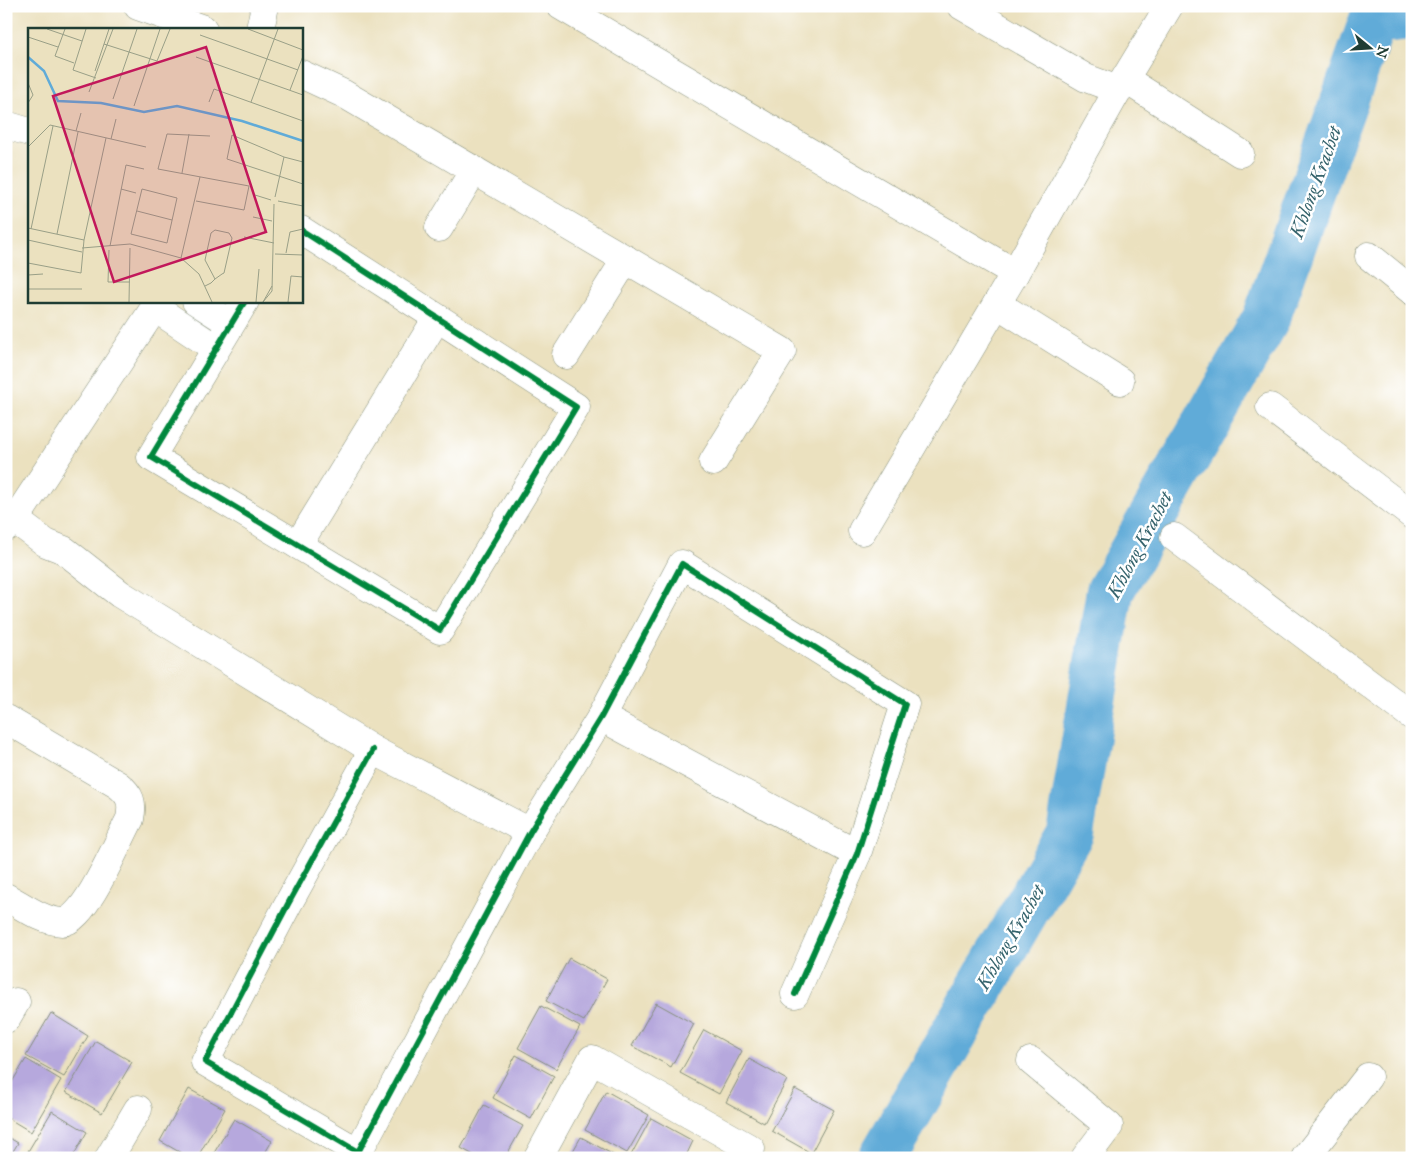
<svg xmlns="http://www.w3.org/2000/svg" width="1418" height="1164" viewBox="0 0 1418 1164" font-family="'IM FELL Great Primer',serif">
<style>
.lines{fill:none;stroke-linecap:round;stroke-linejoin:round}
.river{stroke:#60abd8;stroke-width:48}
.building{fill:#b6a8dd}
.street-casing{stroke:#858f7a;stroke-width:29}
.street{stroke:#fff;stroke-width:28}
.cycleway-casing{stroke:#fff;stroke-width:9}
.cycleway{stroke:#00873e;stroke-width:6}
.labels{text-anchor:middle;stroke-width:5;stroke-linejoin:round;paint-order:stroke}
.water-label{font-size:19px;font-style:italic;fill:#36646d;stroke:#fff}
.inset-river{fill:none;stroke:#60abd8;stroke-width:2.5}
.inset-road{fill:none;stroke:#999f87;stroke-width:1}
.view{fill:#c2185b;fill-opacity:0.15;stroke:#c2185b;stroke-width:2.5}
.inset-edge{fill:none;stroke:#1f3d34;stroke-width:2.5}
</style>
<rect width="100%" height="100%" fill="#fff"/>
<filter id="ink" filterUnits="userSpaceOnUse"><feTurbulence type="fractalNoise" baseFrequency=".02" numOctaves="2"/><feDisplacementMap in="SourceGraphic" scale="10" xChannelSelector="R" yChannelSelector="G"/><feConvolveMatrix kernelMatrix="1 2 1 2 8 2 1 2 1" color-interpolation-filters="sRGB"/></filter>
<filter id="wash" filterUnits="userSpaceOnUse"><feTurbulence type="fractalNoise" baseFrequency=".0096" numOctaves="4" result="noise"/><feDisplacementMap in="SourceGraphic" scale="20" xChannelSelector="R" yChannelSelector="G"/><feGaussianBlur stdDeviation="1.12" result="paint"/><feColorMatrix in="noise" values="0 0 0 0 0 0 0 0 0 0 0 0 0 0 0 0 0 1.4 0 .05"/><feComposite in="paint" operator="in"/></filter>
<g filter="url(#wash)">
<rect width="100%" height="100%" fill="#ebe1bf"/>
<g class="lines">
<path class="river" d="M882 1158 1070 833 1110 591 1266 319 1373 20 1412 16"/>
</g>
<g id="blocks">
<g class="building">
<path d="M569 958 607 979 584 1021 546 1001Z"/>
<path d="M656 1003 694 1024 671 1067 632 1046Z"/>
<path d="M541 1006 580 1027 556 1069 518 1048Z"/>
<path d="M51 1013 88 1036 64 1077 26 1056Z"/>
<path d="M704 1030 742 1051 719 1094 680 1073Z"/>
<path d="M96 1041 132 1062 102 1113 66 1092Z"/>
<path d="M516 1055 554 1076 531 1119 493 1098Z"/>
<path d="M26 1059 61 1080 31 1132 6 1117V1092Z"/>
<path d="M749 1059 787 1080 764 1123 726 1102Z"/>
<path d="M189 1089 225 1109 197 1158H190L160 1141Z"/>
<path d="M795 1089 834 1110 811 1153 772 1131Z"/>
<path d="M606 1091 649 1115 627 1153 585 1130Z"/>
<path d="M484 1105 523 1126 505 1158H479L461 1148Z"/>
<path d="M52 1111 87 1132 72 1158H24Z"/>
<path d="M651 1118 693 1141 685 1158 630 1157Z"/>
<path d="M234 1119 272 1141 262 1158H211Z"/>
<path d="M6 1136 18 1143 9 1158H6Z"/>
<path d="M581 1137 619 1158H569Z"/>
</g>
</g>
</g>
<g filter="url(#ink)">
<use href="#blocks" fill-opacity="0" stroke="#858f7a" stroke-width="1"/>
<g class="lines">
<defs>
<g id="street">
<path d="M138 6 203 29"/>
<path d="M561 6 1015 273"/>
<path d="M962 6 1086 78 1118 90"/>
<path d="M260 29 265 6"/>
<path d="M301 74 344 94 782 351 713 462"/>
<path d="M1125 79 1240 153"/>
<path d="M6 125 29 132"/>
<path d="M439 228 474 170"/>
<path d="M1369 256 1412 291"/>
<path d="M196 301 230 323"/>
<path d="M245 301 151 457 440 630 576 407 301 230"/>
<path d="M997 304 1120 381"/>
<path d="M155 308 215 348"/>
<path d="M566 355 626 259"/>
<path d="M1270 407 1412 515"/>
<path d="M14 519 46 543 64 550 120 594 373 750 530 832"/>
<path d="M6 527 24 506 159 301"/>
<path d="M862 531 1015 273 1118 90 1169 6"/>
<path d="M1174 537 1412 716"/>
<path d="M298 545 437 318"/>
<path d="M601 717 857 854"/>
<path d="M6 719 118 785C131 795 133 803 130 819 119 839 85 922 62 922 42 921 23 906 6 897"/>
<path d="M373 750 288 904 205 1062 358 1152 530 832 601 717 682 564 905 704 857 854 795 994"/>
<path d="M6 1019 16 1002"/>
<path d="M1031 1061 1109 1126 1085 1158"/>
<path d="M109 1158 138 1109"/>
<path d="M538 1158 592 1059 751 1149 743 1158"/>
<path d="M1305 1158 1368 1077"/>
</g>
</defs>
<use href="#street" class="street-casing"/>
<use href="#street" class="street"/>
<defs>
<g id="cycleway">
<path d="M245 301 151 457 440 630 576 407 301 230"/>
<path d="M373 750 288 904 205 1062 358 1152 530 832 601 717 682 564 905 704 857 854 795 994"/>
</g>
</defs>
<use href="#cycleway" class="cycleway-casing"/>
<use href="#cycleway" class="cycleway"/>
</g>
</g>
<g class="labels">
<g class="water-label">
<text transform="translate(1315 182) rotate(-70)" y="7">Khlong Krachet</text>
<text transform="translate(1139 545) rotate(-62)" y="7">Khlong Krachet</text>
<text transform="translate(1010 937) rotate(-60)" y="7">Khlong Krachet</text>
</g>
</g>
<g transform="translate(28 28)">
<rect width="275" height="275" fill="#ebe1bf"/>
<path class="inset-river" d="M0 29 16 43 30 73 73 75 116 84 149 78 214 93 275 113"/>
<path class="inset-road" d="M19 1 54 13M37 1 27 28 46 35M58 1 45 42 68 50M220 1 275 22M172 7 270 42M0 9 30 19M76 16 129 33 142 1M168 29 275 67M67 43 81 1M0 55 5 67 0 75M262 62 275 28M61 64 85 1M85 71 109 1M181 74 186 61 275 93M223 74 250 1M106 78 132 1M48 103 53 85M83 111 88 91M0 119 22 97 118 119M256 129 204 107 199 131 275 156M154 145 161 106M93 161 108 165M114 161 149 170 139 215 103 206ZM227 167 243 172M247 169 256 129 275 134M168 173 216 182 221 158 130 141 139 106 182 108M250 173 275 178M109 183 144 192M225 189 244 193M0 200 56 212M3 201 25 98M29 206 50 104M216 209 246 215M0 212 54 224M82 218 98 137 116 141M54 220 102 216 153 230 171 246 184 274M81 222 80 254H102M258 225 262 204 275 201M247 226 275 227M153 230 172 149M0 235 53 245 56 212 78 110M0 247 15 246M177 258 183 255 187 251 194 246 196 245 204 210 201 205 187 202 183 205 177 232 187 251M0 261H54M101 274 102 220M228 274 231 241M235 274 244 263 246 176M235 274 244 258M260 274 263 248 275 249"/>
<path class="view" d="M178 19 238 204 86 254 25 68Z"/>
<rect width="275" height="275" class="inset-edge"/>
</g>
<rect width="1418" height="1164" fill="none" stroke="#fff" stroke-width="25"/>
<g transform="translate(1370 48) rotate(108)" stroke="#ffffff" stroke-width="4" paint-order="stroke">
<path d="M0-4L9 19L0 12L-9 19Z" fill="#1f3d34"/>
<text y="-8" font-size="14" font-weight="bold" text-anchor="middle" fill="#1f3d34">N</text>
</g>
</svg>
